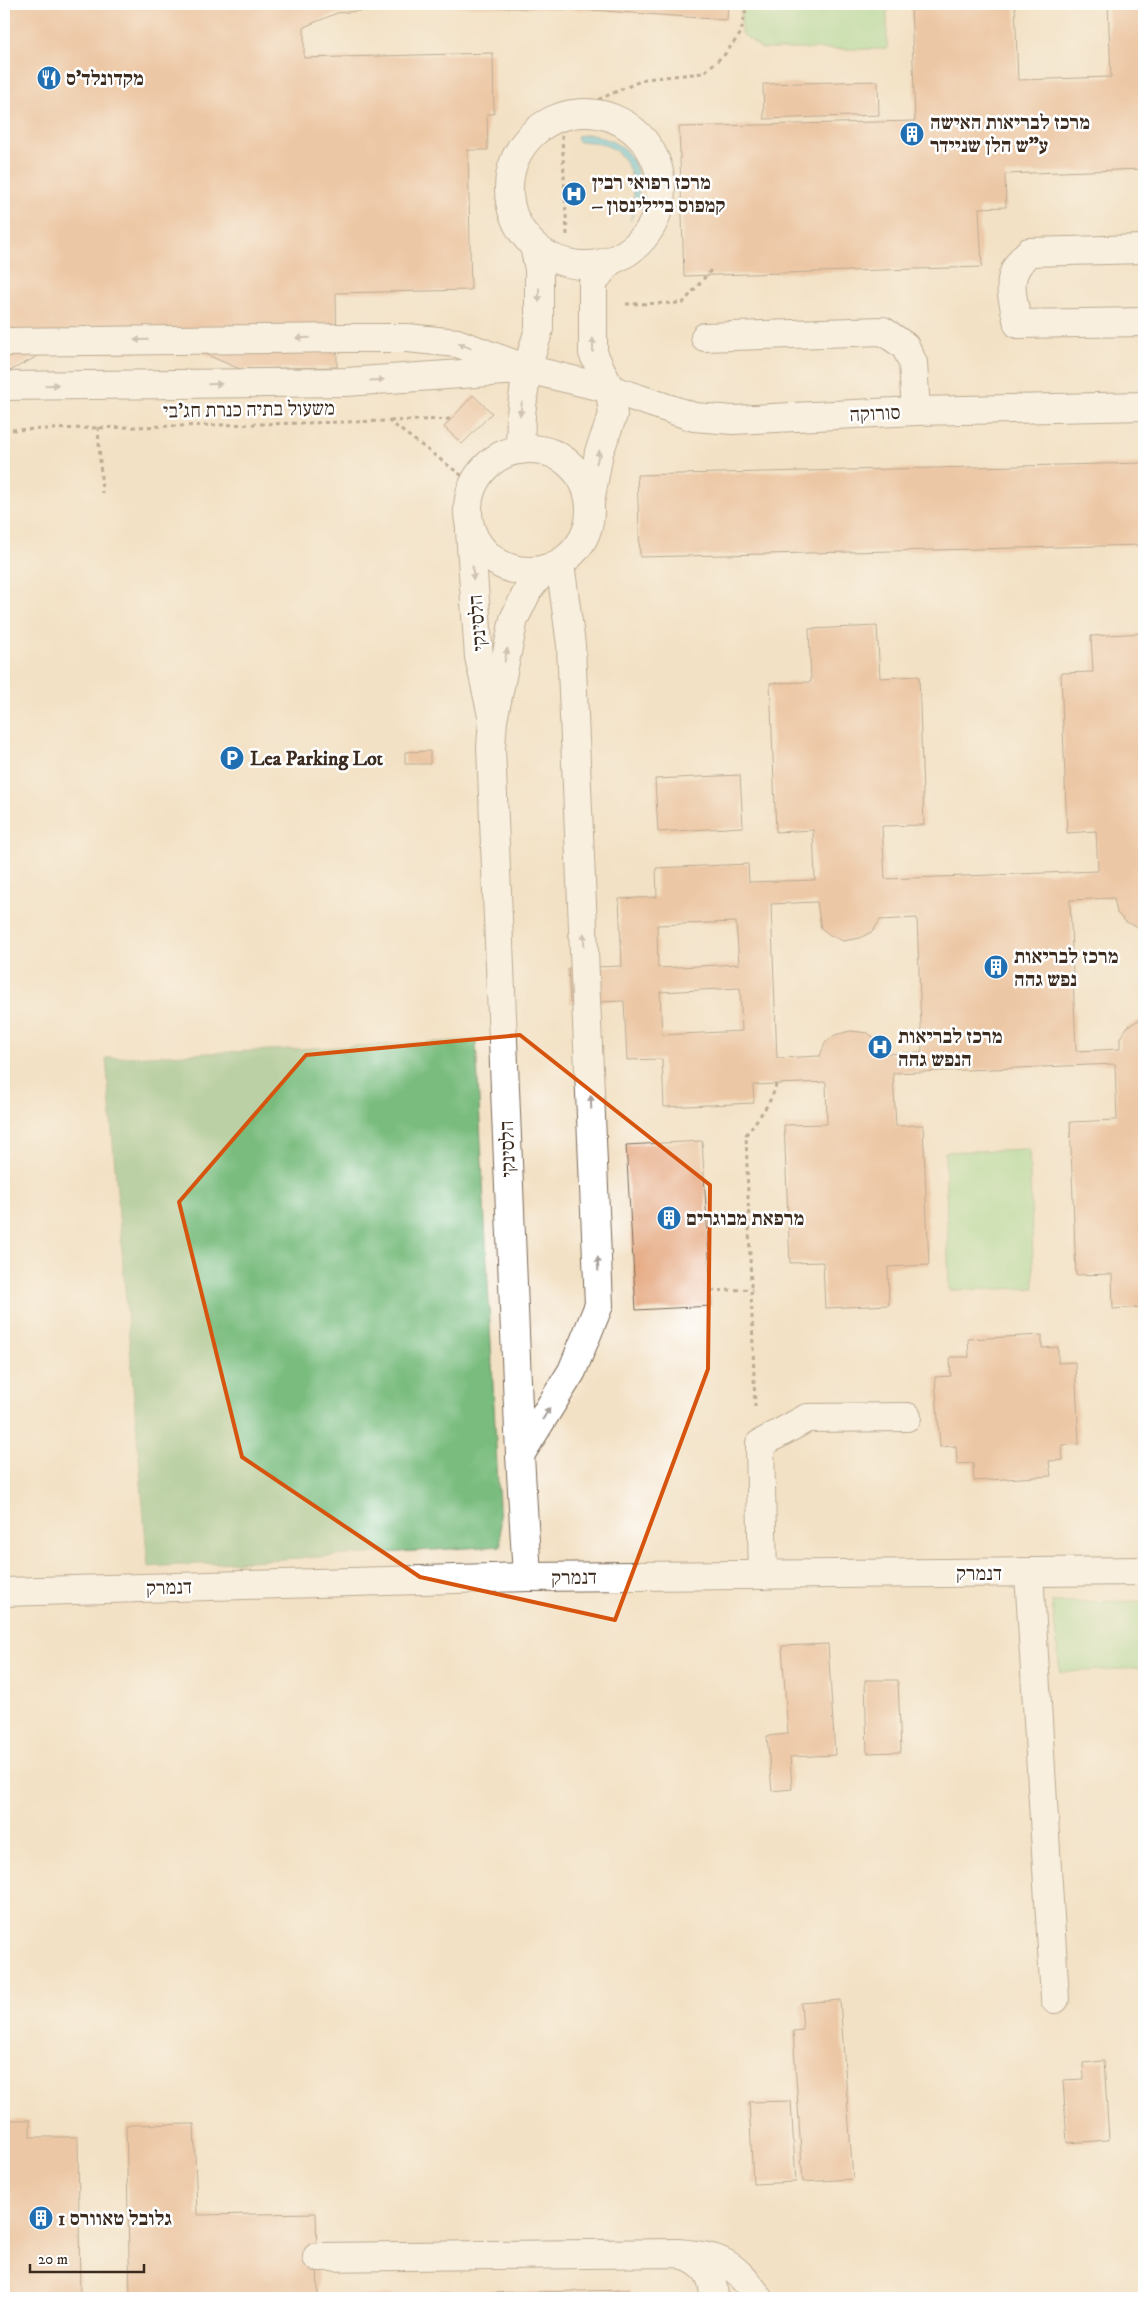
<svg xmlns="http://www.w3.org/2000/svg" width="1148" height="2302" viewBox="0 0 1148 2302" font-family="'IM FELL DW Pica','Frank Ruhl Libre',serif">
<style>
.green{fill:#97dc94;stroke:#698359}
.forest{fill:#79bc7e;stroke:#5a734e}
.water{fill:#61c6de;stroke:#4e787e}
.building{fill:#e5a77f;fill-rule:evenodd}
.lines{fill:none;stroke-linecap:round;stroke-linejoin:round}
.minor-casing{stroke:#7b6a58;stroke-width:30}
.path{stroke:#7b6a58;stroke-width:3;stroke-dasharray:4 4;stroke-linecap:butt}
.minor{stroke:#fff;stroke-width:28}
.oneway{fill:#a79f9a}
.marked{fill:none;stroke:#d7540e;stroke-width:4;stroke-linejoin:round}
.labels{text-anchor:middle;stroke-width:5;stroke-linejoin:round;paint-order:stroke}
.poi-label{font-size:20px;font-weight:bold;fill:#3b2a1e;stroke:#fff;text-anchor:start}
.street-label{font-size:20px;fill:#3b2a1e;stroke:#fff}
</style>
<rect width="100%" height="100%" fill="#fff"/>
<filter id="ink" filterUnits="userSpaceOnUse"><feTurbulence type="fractalNoise" baseFrequency=".02" numOctaves="2"/><feDisplacementMap in="SourceGraphic" scale="10" xChannelSelector="R" yChannelSelector="G"/><feConvolveMatrix kernelMatrix="1 2 1 2 8 2 1 2 1" color-interpolation-filters="sRGB"/></filter>
<filter id="wash" filterUnits="userSpaceOnUse"><feTurbulence type="fractalNoise" baseFrequency=".0096" numOctaves="4" result="noise"/><feDisplacementMap in="SourceGraphic" scale="20" xChannelSelector="R" yChannelSelector="G"/><feGaussianBlur stdDeviation="1.12" result="paint"/><feColorMatrix in="noise" values="0 0 0 0 0 0 0 0 0 0 0 0 0 0 0 0 0 1.4 0 .05"/><feComposite in="paint" operator="in"/></filter>
<g filter="url(#wash)">
<rect width="100%" height="100%" fill="#f3e1c5"/>
<g class="green">
<path d="M741 4H887V49H762L741 33Z"/>
<path d="M1029 1149 1034 1288 949 1290 945 1152Z"/>
<path d="M1144 1601V1668L1060 1672 1052 1602Z"/>
</g>
<path class="forest" d="M476 1040 501 1546 148 1567 106 1058Z"/>
<path class="water" d="M591 134C601 137 611 140 620 146 644 163 643 199 630 221 641 180 628 138 578 142L577 136Z"/>
<g id="blocks">
<g class="building">
<path d="M4 4H728L727 20 592 10 448 6 391 8 337 13 304 27V58L493 53 494 114H487L488 150H468L471 290 336 293 337 367 240 369 195 350 40 355 4 374Z"/>
<path d="M911 4H1015L1018 80 1111 77 1108 4H1144V169L1005 174 1006 207 979 208 982 267 684 276 679 127 915 121Z"/>
<path d="M878 81 879 115 764 119 763 84Z"/>
<path d="M473 395 492 413 462 444 444 427Z"/>
<path d="M1144 463V545L640 557 637 475Z"/>
<path d="M877 626 880 678 919 676 924 825 882 826 885 879 1098 871 1096 831 1067 833 1061 673 1093 672 1091 636 1144 633V926L1138 927 1126 922 1117 913 1114 898 1070 900 1076 1051 1120 1049V1038L1127 1027 1144 1017V1307L1113 1309 1112 1274 1076 1275 1070 1122 1117 1120 1115 1064 893 1073 896 1126 923 1125 929 1265 888 1267 889 1305 825 1308 823 1262 790 1263 784 1125 827 1124 826 1082 753 1085 754 1103 664 1107 662 1059 627 1060 624 1001 570 1003 568 968 622 966 619 899 657 897 656 868 748 864 749 882 815 880 813 830 776 832 770 683 811 682 809 629ZM817 902 821 928 830 935 843 941 860 938 873 931 880 920 917 918 922 1052 884 1054 878 1041 868 1033 850 1031 835 1035 825 1043 820 1056 777 1058 771 904ZM736 922 739 964 658 968 657 925ZM740 988 742 1031 662 1035 660 992Z"/>
<path d="M430 751V764H405V752Z"/>
<path d="M740 775 743 827 658 832 655 779Z"/>
<path d="M702 1141 712 1306 636 1310 626 1145Z"/>
<path d="M1042 1335V1348L1058 1347V1363L1075 1362 1079 1444 1062 1445 1063 1460 1049 1461 1051 1476 974 1481 973 1463 957 1464 956 1446 940 1447 935 1377 951 1376 950 1357H969L968 1339Z"/>
<path d="M828 1644 835 1755 790 1757 792 1789 772 1791 767 1736 788 1734 782 1646Z"/>
<path d="M865 1680H898L901 1752 867 1753Z"/>
<path d="M840 2000 853 2179 803 2182 793 2031 803 2030 801 2003Z"/>
<path d="M1104 2061 1109 2140 1067 2143 1063 2080 1084 2079 1083 2063Z"/>
<path d="M791 2101 796 2182 753 2184 749 2102Z"/>
<path d="M4 2120H30V2137H78L80 2298H4Z"/>
<path d="M194 2124 197 2215 316 2213 318 2296 630 2290V2298H130L126 2125Z"/>
</g>
</g>
</g>
<g filter="url(#ink)">
<use href="#blocks" fill-opacity="0" stroke="#7b6a58" stroke-width="1"/>
<g class="lines">
<defs>
<g id="minor">
<circle cx="585" cy="189" r="76"/>
<path d="M1144 249 1029 252C1003 276 1012 293 1018 324L1144 322"/>
<path d="M705 337 883 331 905 346 913 363 916 411"/>
<path d="M4 342 344 338H407L457 343 527 369 610 389 694 417 733 420 916 411 1144 406"/>
<path d="M4 386 346 382 519 370"/>
<circle cx="529" cy="510" r="61"/>
<path d="M520 450 521 414 527 369 539 329V269L534 246"/>
<path d="M590 503 599 452 613 415 610 389 593 353V282L608 263"/>
<path d="M470 531 479 657 491 711"/>
<path d="M520 1455 572 1371 599 1305 571 645 560 563"/>
<path d="M1029 1573 1055 1999"/>
<path d="M763 1575 760 1444 807 1418 907 1417"/>
<path d="M527 1577 520 1455 491 747 493 720 514 619 528 590 545 569"/>
<path d="M4 1592 527 1577 1144 1571"/>
<path d="M683 2255C705 2264 713 2273 714 2298"/>
<path d="M317 2257 677 2253C722 2257 732 2261 759 2298"/>
</g>
</defs>
<use href="#minor" class="minor-casing"/>
<g class="path">
<path d="M567 235 561 116 645 79 703 73 725 54 741 33 747 4"/>
<path d="M626 304 683 303 711 270"/>
<path d="M390 421 451 419"/>
<path d="M98 427 102 493"/>
<path d="M4 430 389 421 473 484"/>
<path d="M711 1291 752 1289"/>
<path d="M755 1407 746 1135C756 1120 773 1102 776 1084"/>
</g>
<use href="#minor" class="minor"/>
</g>
<defs><path id="oneway-solid" d="M-6-.8H1V-3.2L6.5 0L1 3.2V.8H-6Z" transform="scale(1.25)"/></defs>
<g class="oneway">
<use href="#oneway-solid" transform="translate(539 295) rotate(90)"/>
<use href="#oneway-solid" transform="translate(303 338) rotate(179)"/>
<use href="#oneway-solid" transform="translate(141 340) rotate(179)"/>
<use href="#oneway-solid" transform="translate(593 345) rotate(-91)"/>
<use href="#oneway-solid" transform="translate(465 346) rotate(-159)"/>
<use href="#oneway-solid" transform="translate(377 380) rotate(-4)"/>
<use href="#oneway-solid" transform="translate(215 384) rotate(-1)"/>
<use href="#oneway-solid" transform="translate(52 385) rotate(-1)"/>
<use href="#oneway-solid" transform="translate(521 409) rotate(97)"/>
<use href="#oneway-solid" transform="translate(598 457) rotate(-77)"/>
<use href="#oneway-solid" transform="translate(473 573) rotate(86)"/>
<use href="#oneway-solid" transform="translate(506 655) rotate(-78)"/>
<use href="#oneway-solid" transform="translate(584 940) rotate(-92)"/>
<use href="#oneway-solid" transform="translate(591 1102) rotate(-92)"/>
<use href="#oneway-solid" transform="translate(598 1264) rotate(-92)"/>
<use href="#oneway-solid" transform="translate(546 1414) rotate(-58)"/>
</g>
</g>
<path d="M0 0H1148V2302H0ZM520 1035 710 1185 708 1369 615 1620 420 1577 242 1457 179 1202 306 1055Z" fill="#f3e1c5" fill-opacity=".55" fill-rule="evenodd"/>
<path class="marked" d="M520 1035 710 1185 708 1369 615 1620 420 1577 242 1457 179 1202 306 1055Z"/>
<defs>
<symbol id="restaurant-disc" viewBox="-11 -11 22 22"><circle r="9.5" fill="#1f6fb2" stroke="#fff"/><path d="M-5-6h1v4h1v-4h1v4h1v-4h1v5L-1.5 .5V6h-2V.5L-5-1ZM5-6V6H3V1.5H1.5Q1.5-4 5-6Z" fill="#fff"/></symbol>
<symbol id="building-disc" viewBox="-11 -11 22 22"><circle r="9.5" fill="#1f6fb2" stroke="#fff"/><path d="M-4-6H4V6H1V3H-1V6H-4ZM-2.5-4.3h1.7v1.8h-1.7ZM.8-4.3h1.7v1.8H.8ZM-2.5-1h1.7V.8h-1.7ZM.8-1h1.7V.8H.8Z" fill="#fff"/></symbol>
<symbol id="hospital-disc" viewBox="-11 -11 22 22"><circle r="9.5" fill="#1f6fb2" stroke="#fff"/><path d="M-5-5h3v3.5h4V-5h3V5h-3V1.5h-4V5h-3Z" fill="#fff"/></symbol>
<symbol id="parking-disc" viewBox="-11 -11 22 22"><circle r="9.5" fill="#1f6fb2" stroke="#fff"/><path d="M-3.5-5.5H1a3.5 3.5 0 0 1 0 7H-1V5.5H-3.5ZM-1-3.4V-.6H.8a1.4 1.4 0 0 0 0-2.8Z" fill="#fff"/></symbol>
</defs>
<g fill-rule="evenodd">
<use href="#restaurant-disc" x="35" y="64" width="28" height="28"/>
<use href="#building-disc" x="898" y="120" width="28" height="28"/>
<use href="#hospital-disc" x="560" y="180" width="28" height="28"/>
<use href="#parking-disc" x="218" y="744" width="28" height="28"/>
<use href="#building-disc" x="982" y="953" width="28" height="28"/>
<use href="#hospital-disc" x="866" y="1033" width="28" height="28"/>
<use href="#building-disc" x="655" y="1204" width="28" height="28"/>
<use href="#building-disc" x="27" y="2204" width="28" height="28"/>
</g>
<g class="labels">
<g class="poi-label">
<text x="66" y="85">מקדונלד'ס</text>
<text x="930" y="129">מרכז לבריאות האישה<tspan x="930" dy="23">ע"ש הלן שניידר</tspan></text>
<text x="592" y="189">מרכז רפואי רבין<tspan x="592" dy="23">– קמפוס ביילינסון</tspan></text>
<text x="250" y="765">Lea Parking Lot</text>
<text x="1014" y="963">מרכז לבריאות<tspan x="1014" dy="23">נפש גהה</tspan></text>
<text x="898" y="1043">מרכז לבריאות<tspan x="898" dy="23">הנפש גהה</tspan></text>
<text x="686" y="1225">מרפאת מבוגרים</text>
<text x="58" y="2225">גלובל טאוורס 1</text>
</g>
<g class="street-label">
<text transform="translate(249 409) rotate(-1)" y="7">משעול בתיה כנרת חג'בי</text>
<text transform="translate(875 413) rotate(-3)" y="7">סורוקה</text>
<text transform="translate(477 623) rotate(-95)" y="7">הלסינקי</text>
<text transform="translate(507 1149) rotate(-92)" y="7">הלסינקי</text>
<text x="979" y="1580">דנמרק</text>
<text transform="translate(574 1577) rotate(-1)" y="7">דנמרק</text>
<text transform="translate(169 1587) rotate(-2)" y="7">דנמרק</text>
</g>
</g>
<rect width="1148" height="2302" fill="none" stroke="#fff" stroke-width="20"/>
<path d="M30 2264v8h114v-8" fill="none" stroke="#3b2a1e" stroke-width="2.5"/>
<text x="38" y="2264" font-size="15" fill="#3b2a1e" stroke="#ffffff" stroke-width="4" paint-order="stroke">20 m</text>
</svg>
